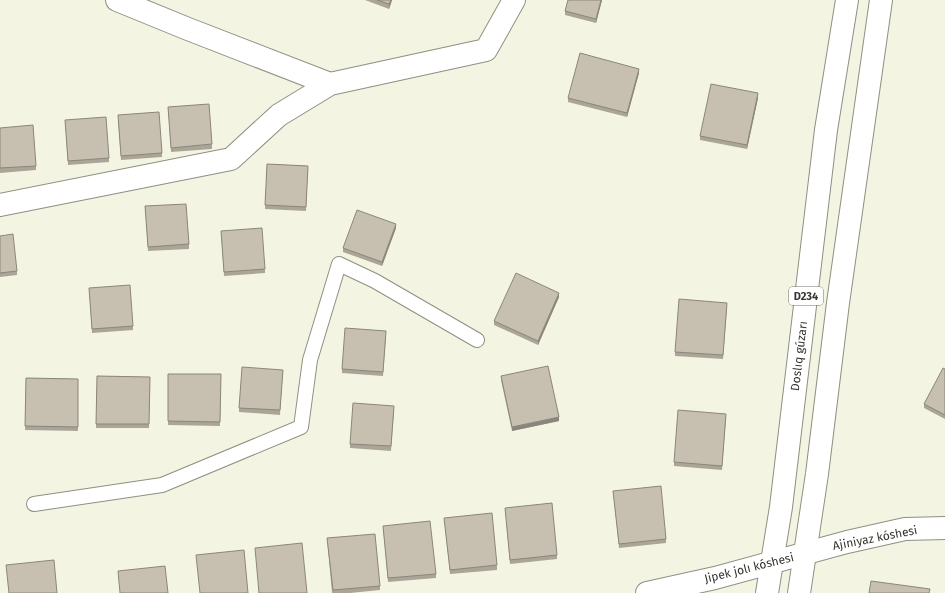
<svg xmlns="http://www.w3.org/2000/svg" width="945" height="593" viewBox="0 0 945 593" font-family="'Fira Sans',sans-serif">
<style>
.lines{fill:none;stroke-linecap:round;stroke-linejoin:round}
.lane-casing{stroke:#908f80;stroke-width:16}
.street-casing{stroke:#908f80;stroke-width:24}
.secondary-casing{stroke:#908f80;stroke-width:24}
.primary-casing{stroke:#908f80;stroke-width:24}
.lane{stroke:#fff;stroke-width:14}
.street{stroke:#fff;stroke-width:22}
.secondary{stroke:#fff;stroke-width:22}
.primary{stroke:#fff;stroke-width:22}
.wall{fill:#aba598}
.shaded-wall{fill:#8b867c}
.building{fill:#c7c0b1;stroke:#8b867c}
.labels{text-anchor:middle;stroke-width:3;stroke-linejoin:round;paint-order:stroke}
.shield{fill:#fff;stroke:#72726d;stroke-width:1}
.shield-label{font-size:11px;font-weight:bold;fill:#36352f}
.street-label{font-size:12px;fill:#36352f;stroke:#fff}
</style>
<rect width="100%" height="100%" fill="#f4f4e3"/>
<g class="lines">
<defs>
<path id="lane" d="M34 504 162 485 301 427 310 360 339 264 375 281 477 340"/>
<g id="street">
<path d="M117 0 188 29 330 84"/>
<path d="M0 205 231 159 279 115 330 84 486 50 514 0"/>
</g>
<path id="secondary" d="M647 593 715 578 847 542 905 529 945 528"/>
<g id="primary">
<path d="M767 593 781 507 826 130 847 0"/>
<path d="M799 593 817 474 838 303 881 0"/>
</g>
</defs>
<use href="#lane" class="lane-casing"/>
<use href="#street" class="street-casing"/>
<use href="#secondary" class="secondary-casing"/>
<use href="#primary" class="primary-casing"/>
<use href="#lane" class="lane"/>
<use href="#street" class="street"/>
<use href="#secondary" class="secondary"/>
<use href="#primary" class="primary"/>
</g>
<g class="wall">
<path d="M365 0H392L389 9Z"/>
<path d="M568 0H602L596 23 565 15V11Z"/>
<path d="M639 73 627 117 568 102V98Z"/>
<path d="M758 98 747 149 700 140V136Z"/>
<path d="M168 107 212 144V149L171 152Z"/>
<path d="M118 119 162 153V157L121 160Z"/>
<path d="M65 120 109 158V162L68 165Z"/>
<path d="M0 128 36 166V170L0 173Z"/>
<path d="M267 164 308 166 306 211 265 209Z"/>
<path d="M145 206 189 244V249L148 251Z"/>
<path d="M396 228 382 266 343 252V248Z"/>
<path d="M221 231 265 269V273L224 276Z"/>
<path d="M0 236 17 271V275L0 277Z"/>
<path d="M89 288 133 326V330L92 333Z"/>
<path d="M559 297 538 345 494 325V321Z"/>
<path d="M727 307 723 359 675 356V352Z"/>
<path d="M386 336 383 376 342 373V369Z"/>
<path d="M945 369V419L924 408V404Z"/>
<path d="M283 370 280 415 239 412V408Z"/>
<path d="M168 374H221L220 426 168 425Z"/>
<path d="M97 376 150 377 149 428H96Z"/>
<path d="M501 376 559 421 512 431 501 380Z"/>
<path d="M26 378 78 379V431L25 430Z"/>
<path d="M394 410 391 451 350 448V444Z"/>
<path d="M726 418 722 470 674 466V462Z"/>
<path d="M613 491 666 539V543L619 548Z"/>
<path d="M505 508 557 555V559L510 564Z"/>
<path d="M444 518 497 565V570L450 574Z"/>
<path d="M383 526 436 574V578L388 582Z"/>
<path d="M327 538 380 586V590L350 593H332Z"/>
</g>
<g class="shaded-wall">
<path d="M391 0H392L389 9V4Z"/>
<path d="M601 0H602L596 23V19Z"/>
<path d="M639 69V73L627 117V113Z"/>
<path d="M758 93V98L747 149V145Z"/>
<path d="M396 224V228L382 266V262Z"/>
<path d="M559 293V297L538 345V341Z"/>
<path d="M559 417V421L512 431V427Z"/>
</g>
<g class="building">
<path d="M377 0H391L389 4Z"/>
<path d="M568 0H601L596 19 565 11Z"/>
<path d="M580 53 639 69 627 113 568 98Z"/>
<path d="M711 84 758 93 747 145 700 136Z"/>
<path d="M209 104 212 144 171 148 168 107Z"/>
<path d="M159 112 162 153 121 156 118 115Z"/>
<path d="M106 117 109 158 68 161 65 120Z"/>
<path d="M33 125 36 166 0 168V128Z"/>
<path d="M267 164 308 166 306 207 265 205Z"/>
<path d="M186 204 189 244 148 247 145 206Z"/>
<path d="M357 210 396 224 382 262 343 248Z"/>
<path d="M262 228 265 269 224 272 221 231Z"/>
<path d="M13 234 17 271 0 273V236Z"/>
<path d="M516 273 559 293 538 341 494 321Z"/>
<path d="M130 285 133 326 92 329 89 288Z"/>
<path d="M679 299 727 303 723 355 675 352Z"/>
<path d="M345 328 386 331 383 372 342 369Z"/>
<path d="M548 366 559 417 512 427 501 376Z"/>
<path d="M242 367 283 370 280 410 239 408Z"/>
<path d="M943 368 945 369V415L924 404Z"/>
<path d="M168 374H221L220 422 168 421Z"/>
<path d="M97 376 150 377 149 424H96Z"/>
<path d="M26 378 78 379V427L25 426Z"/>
<path d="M353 403 394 406 391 446 350 444Z"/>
<path d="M678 410 726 414 722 466 674 462Z"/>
<path d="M661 486 666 539 619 544 613 491Z"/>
<path d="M552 503 557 555 510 560 505 508Z"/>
<path d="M492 513 497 565 450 570 444 518Z"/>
<path d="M430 521 436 574 388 578 383 526Z"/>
<path d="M375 534 380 586 333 590 327 538Z"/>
<path d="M302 543 307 593H259L255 548Z"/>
<path d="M244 550 248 593H200L196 555Z"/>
<path d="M54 560 57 593H9L6 565Z"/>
<path d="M165 566 168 593H120L118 571Z"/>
<path d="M871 581 930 589 929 593H869Z"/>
</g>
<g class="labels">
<rect class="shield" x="789" y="287" width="34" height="18" rx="3"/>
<g class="shield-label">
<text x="806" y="300">D234</text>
</g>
<g class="street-label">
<text transform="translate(799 356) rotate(-83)" y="4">Doslıq gúzarı</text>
<text transform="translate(875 538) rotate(-11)" y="4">Ajiniyaz kóshesi</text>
<text transform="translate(749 568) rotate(-14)" y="4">Jipek jolı kóshesi</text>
</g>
</g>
</svg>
